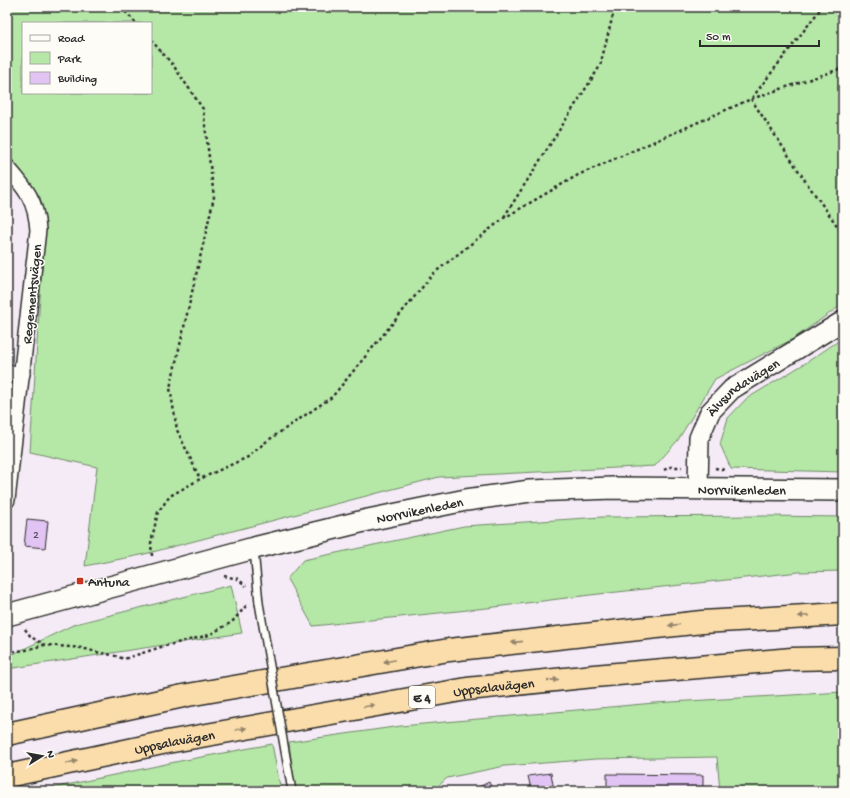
<svg xmlns="http://www.w3.org/2000/svg" width="850" height="798" viewBox="0 0 850 798" font-family="'Gochi Hand',sans-serif">
<style>
.green{fill:#b5e7a7;stroke:#708969;fill-rule:evenodd}
.building{fill:#e1c4f3;stroke:#2b2b2b}
.lines{fill:none;stroke-linecap:round;stroke-linejoin:round}
.service-casing{stroke:#2b2b2b;stroke-width:10}
.minor-casing{stroke:#2b2b2b;stroke-width:18}
.tertiary-casing{stroke:#2b2b2b;stroke-width:22}
.secondary-casing{stroke:#2b2b2b;stroke-width:24}
.motorway-casing{stroke:#2b2b2b;stroke-width:25}
.path{stroke:#2b2b2b;stroke-width:2.5;stroke-dasharray:3 3;stroke-linecap:butt}
.service{stroke:#fdfcf7;stroke-width:7}
.minor{stroke:#fdfcf7;stroke-width:15}
.tertiary{stroke:#fdfcf7;stroke-width:19}
.secondary{stroke:#fdfcf7;stroke-width:21}
.motorway{stroke:#fbddab;stroke-width:22}
.service-bridge-casing{stroke:#2b2b2b;stroke-width:10;stroke-linecap:butt}
.service-bridge{stroke:#fdfcf7;stroke-width:7}
.oneway{fill:#93846b}
.poi-dot{fill:#c8321e;stroke:#fdfcf7;stroke-width:1.5}
.labels{text-anchor:middle;stroke-width:3;stroke-linejoin:round;paint-order:stroke}
.number-label{font-size:12px;fill:#58515d}
.shield{fill:#fdfcf7;stroke:#6a6a68;stroke-width:1}
.shield-label{font-size:13px;font-weight:bold;fill:#2b2b2b}
.street-label{font-size:14px;fill:#2b2b2b;stroke:#fdfcf7}
.poi-label{font-size:14px;fill:#2b2b2b;stroke:#fdfcf7;text-anchor:start}
</style>
<rect width="100%" height="100%" fill="#f5ebf6"/>
<filter id="ink" filterUnits="userSpaceOnUse"><feTurbulence type="fractalNoise" baseFrequency=".025" numOctaves="2"/><feDisplacementMap in="SourceGraphic" scale="8" xChannelSelector="R" yChannelSelector="G"/><feConvolveMatrix kernelMatrix="1 2 1 2 8 2 1 2 1" color-interpolation-filters="sRGB"/></filter>
<g filter="url(#ink)">
<g class="green">
<path d="M7 7H843V304L793 339 715 379 678 440 655 466 439 477 141 555 85 566 97 467 30 452 45 219 40 197 7 156ZM23 23H151V93H23Z"/>
<path d="M843 338V472L731 469 720 444 728 418 746 399 804 364Z"/>
<path d="M765 516 843 517V571L799 572 590 595 487 608 313 626 287 579 303 560 464 526 602 517Z"/>
<path d="M231 585 242 633 7 669V657L75 624Z"/>
<path d="M843 692V791H720L717 757 596 759 505 766 447 778 433 791H295L289 742 401 726 654 703Z"/>
<path d="M272 744 281 791H38L180 761Z"/>
</g>
<g class="building">
<path d="M27 519 48 521 45 548 24 546Z"/>
<path d="M551 773 554 791H523L531 789 528 776Z"/>
<path d="M607 774 703 775V791H607Z"/>
<path d="M489 782 493 791H471Z"/>
</g>
<g class="lines">
<defs>
<path id="service" d="M254 550 259 603"/>
<g id="minor">
<path d="M7 167C26 189 36 200 38 230L7 500"/>
<path d="M7 373 22 374"/>
</g>
<g id="tertiary">
<path id="s1" d="M698 488 699 438 710 412 732 389 843 321"/>
</g>
<g id="secondary">
<path id="s2" d="M7 615 254 548 368 520 466 500 530 491 613 488 843 490"/>
</g>
<g id="motorway">
<path d="M7 734 188 695 449 650 702 622 843 614"/>
<path id="s3" d="M7 776 167 742 467 689 594 676 792 659 843 658"/>
</g>
</defs>
<use href="#service" class="service-casing"/>
<use href="#minor" class="minor-casing"/>
<use href="#tertiary" class="tertiary-casing"/>
<use href="#secondary" class="secondary-casing"/>
<use href="#motorway" class="motorway-casing"/>
<g class="path">
<path d="M121 7 136 23"/>
<path d="M151 40 173 65 203 109 214 197 170 388 177 430 200 479"/>
<path d="M752 98 822 7"/>
<path d="M751 99 806 182 843 234"/>
<path d="M504 217 600 66 615 7"/>
<path d="M715 468 726 470"/>
<path d="M664 470 670 467H682"/>
<path d="M152 556 151 543 158 512 170 496 200 479 248 457 267 441 332 397 434 273 504 218 578 175 751 99 843 68"/>
<path d="M224 576 238 579 246 586"/>
<path d="M25 629 31 637 45 645 82 648 100 653 113 655 124 659 161 647 209 635 232 622 246 606H248"/>
<path d="M7 652 26 650 44 645"/>
</g>
<use href="#service" class="service"/>
<use href="#minor" class="minor"/>
<use href="#tertiary" class="tertiary"/>
<use href="#secondary" class="secondary"/>
<use href="#motorway" class="motorway"/>
<defs>
<path id="service-bridge" d="M259 603 292 791"/>
</defs>
<use href="#service-bridge" class="service-bridge-casing"/>
<use href="#service-bridge" class="service-bridge"/>
</g>
<defs><path id="oneway-solid" d="M-6-.8H1V-3.2L6.5 0L1 3.2V.8H-6Z"/></defs>
<g class="oneway">
<use href="#oneway-solid" transform="translate(804 616) rotate(177)"/>
<use href="#oneway-solid" transform="translate(674 625) rotate(174)"/>
<use href="#oneway-solid" transform="translate(517 642) rotate(174)"/>
<use href="#oneway-solid" transform="translate(389 661) rotate(170)"/>
<use href="#oneway-solid" transform="translate(553 680) rotate(-6)"/>
<use href="#oneway-solid" transform="translate(369 706) rotate(-10)"/>
<use href="#oneway-solid" transform="translate(241 729) rotate(-10)"/>
<use href="#oneway-solid" transform="translate(72 762) rotate(-12)"/>
</g>
</g>
<rect class="poi-dot" x="76" y="577" width="8" height="8" rx="2"/>
<g class="labels">
<g class="number-label">
<text x="36" y="538">2</text>
</g>
<rect class="shield" x="409" y="686" width="26" height="22" rx="3"/>
<g class="shield-label">
<text x="422" y="702">E 4</text>
</g>
<g class="street-label">
<text transform="translate(31 294) rotate(-84)" y="5">Regementsvägen</text>
<text dy="5" stroke="none"><textPath href="#s1" startOffset="120">Älvsundavägen</textPath></text>
<text dy="5" stroke="none"><textPath href="#s2" startOffset="750">Norrvikenleden</textPath></text>
<text dy="5" stroke="none"><textPath href="#s2" startOffset="426">Norrvikenleden</textPath></text>
<text dy="5" stroke="none"><textPath href="#s3" startOffset="495">Uppsalavägen</textPath></text>
<text dy="5" stroke="none"><textPath href="#s3" startOffset="171">Uppsalavägen</textPath></text>
</g>
<g class="poi-label">
<text x="88" y="586">Antuna</text>
</g>
</g>
<rect width="850" height="798" fill="none" stroke="#fdfcf7" stroke-width="24"/>
<rect x="12" y="12" width="826" height="774" fill="none" stroke="#2b2b2b" stroke-width="1.5" filter="url(#ink)"/>
<rect x="22" y="22" width="130" height="72" fill="#fdfcf7" stroke="#a9a8a5"/>
<rect x="30" y="35" width="20" height="6" fill="#fdfcf7" stroke="#a9a8a5"/>
<text x="58" y="42" font-size="12" fill="#2b2b2b">Road</text>
<rect x="30" y="52" width="20" height="12" fill="#b5e7a7" stroke="#a9a8a5"/>
<text x="58" y="62" font-size="12" fill="#2b2b2b">Park</text>
<rect x="30" y="72" width="20" height="12" fill="#e1c4f3" stroke="#a9a8a5"/>
<text x="58" y="82" font-size="12" fill="#2b2b2b">Building</text>
<g transform="translate(42 756) rotate(79)" stroke="#fdfcf7" stroke-width="3" paint-order="stroke">
<path d="M0-3L7 15L0 10L-7 15Z" fill="#2b2b2b"/>
<text y="-6" font-size="11" font-weight="bold" text-anchor="middle" fill="#2b2b2b">N</text>
</g>
<path d="M700 40v6h119v-6" fill="none" stroke="#2b2b2b" stroke-width="2"/>
<text x="706" y="40" font-size="12" fill="#2b2b2b" stroke="#fdfcf7" stroke-width="3" paint-order="stroke">50 m</text>
</svg>
